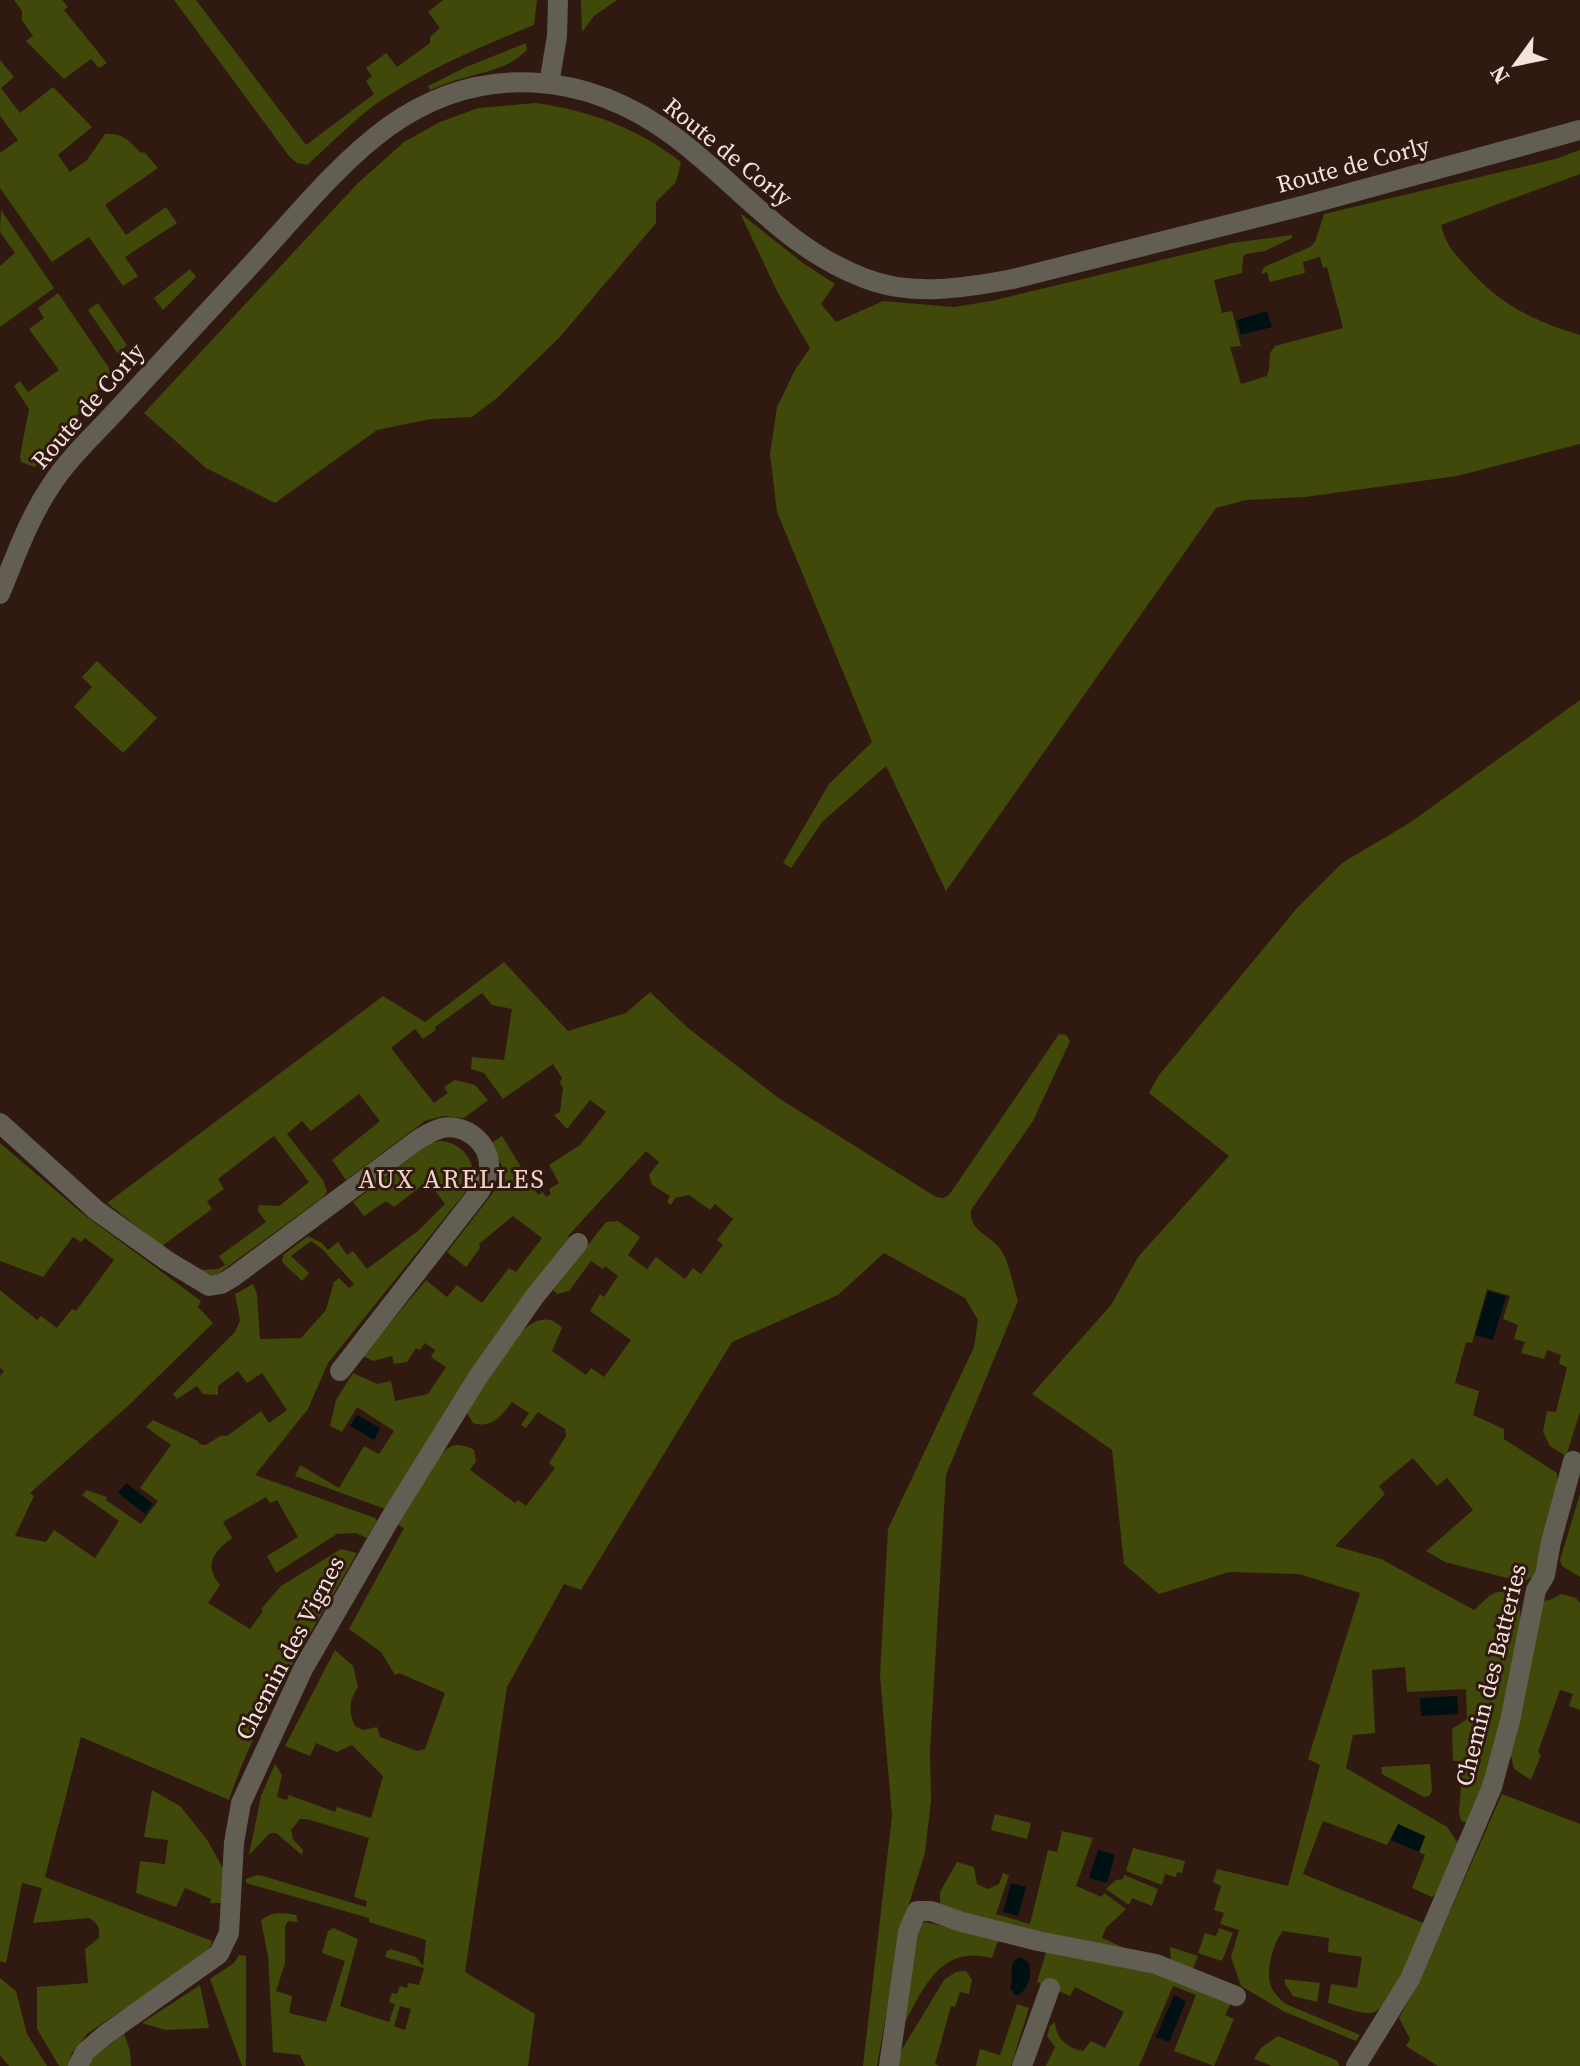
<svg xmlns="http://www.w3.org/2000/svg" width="1580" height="2066" viewBox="0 0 1580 2066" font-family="'Source Serif 4',serif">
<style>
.green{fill:#404909;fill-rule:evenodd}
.water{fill:#001113}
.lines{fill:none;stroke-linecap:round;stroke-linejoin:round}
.minor{stroke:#625e53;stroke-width:20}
.labels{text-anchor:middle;stroke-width:6;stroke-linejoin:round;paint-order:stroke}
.street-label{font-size:24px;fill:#f4e3dd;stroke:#301910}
.neighbourhood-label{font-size:26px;letter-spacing:2px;fill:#f5d5c8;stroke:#301910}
</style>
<rect width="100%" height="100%" fill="#301910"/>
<g class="green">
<path d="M14 0H62L68 7 64 10 107 63 99 68 91 59 64 79 26 41 33 36 22 20V11Z"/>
<path d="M174 0H196L306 145 374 94 366 81 372 76 366 68 386 53 397 67 430 43V37L440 28 428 12 443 0H537L534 25C482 46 430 68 383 99 355 118 332 143 307 165L297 163 289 156Z"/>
<path d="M581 0H617L594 16 582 32Z"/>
<path d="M526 43 527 50C509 68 491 70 468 77 455 80 442 85 430 90L428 86 466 67Z"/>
<path d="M0 60 14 77 1 88 20 113 53 87 92 127 58 155 70 172 87 160 105 134C122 132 130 142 141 153L144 152 158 168 105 205 126 235 166 207 177 223 125 257 138 276 123 286 89 237 52 262 0 188V153L18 140 0 116Z"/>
<path d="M536 103C591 111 637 128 681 162L676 182 656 202V223L560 337 497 398 472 417 431 419 377 430 275 503 206 468 144 413 357 184 404 142 440 122 478 108Z"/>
<path d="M1580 150V174L1441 225C1446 245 1453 252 1467 267 1499 304 1533 321 1580 335V444L1457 476 1305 497 1246 500 1216 508 946 891 886 766 822 822 791 868 783 863 829 784 872 742 777 512 770 454 777 407 795 370 810 348 778 293 740 213 803 263 835 284 821 304 836 322 883 301 954 307 991 301 1232 243 1292 235V238L1265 251 1246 254 1243 257 1242 273 1214 280 1222 313 1232 311 1241 346 1230 347 1241 384 1267 376 1269 369 1270 353 1275 346 1343 328 1327 267 1323 268 1320 257 1303 262 1305 273 1270 282 1267 272 1261 274 1264 267 1310 247 1315 242 1324 214 1555 159Z"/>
<path d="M1 210 54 288 0 327V266L15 253 0 232Z"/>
<path d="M190 269 196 277 163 310 154 298Z"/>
<path d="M58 293 109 368 110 374 35 467 21 462 20 456 29 409 14 386 20 381 28 392 59 370 29 329 44 318 38 308Z"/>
<path d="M98 303 127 345 118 354 88 310Z"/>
<path d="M97 661 157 718 123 753 74 707 92 687 82 677Z"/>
<path d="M1580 700V1412L1566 1456 1550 1446 1543 1432 1547 1411 1556 1412 1567 1367 1559 1364 1561 1355 1547 1350 1544 1359 1521 1353 1525 1342 1514 1339 1518 1325 1503 1319 1510 1296 1487 1289 1472 1343 1466 1342 1455 1383 1479 1391 1473 1415 1504 1429V1439L1557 1473 1559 1494 1534 1576 1522 1582 1445 1562 1426 1551 1473 1510 1447 1478 1437 1486 1413 1458 1379 1486 1385 1494 1335 1546 1381 1559 1474 1610C1491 1595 1495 1585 1517 1597 1534 1649 1491 1773 1468 1823L1461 1821 1459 1812 1463 1761H1453L1452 1729 1467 1719 1466 1689 1407 1692 1405 1667 1372 1670 1375 1733 1353 1735 1346 1768 1447 1827 1458 1843 1440 1891 1432 1897 1412 1888 1425 1855 1419 1852 1425 1837 1398 1824 1387 1845 1323 1821 1303 1874 1426 1924C1419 1940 1388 2013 1371 2013 1358 2014 1341 2006 1328 2003L1331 1984 1357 1988 1362 1957 1328 1952 1329 1938 1283 1931C1274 1940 1266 1969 1270 1983 1272 1992 1279 1998 1286 2004L1360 2035 1356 2041 1285 2012 1241 1986 1231 1957 1239 1930 1220 1924 1224 1913 1214 1910 1221 1886 1213 1882 1217 1869 1288 1886 1320 1765 1308 1759 1360 1593 1299 1574 1229 1572 1159 1594 1124 1564 1112 1450 1032 1394 1111 1305 1138 1257 1229 1156 1149 1093 1159 1075 1297 908 1342 863 1411 822Z"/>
<path d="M504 962 568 1031 626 1013 650 992 688 1028 780 1099 936 1197 943 1198 949 1195 1059 1034 1066 1035 1070 1041 1033 1121 971 1210C968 1231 992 1236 1001 1250 1010 1264 1013 1286 1018 1301L946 1475 930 1751 931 1800 925 1853 901 1929 877 2066H863L892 1816 880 1675 888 1529 974 1347 978 1320 965 1298 884 1253 838 1295 732 1342 581 1590 564 1584 507 1687 465 1972 535 2014 528 2066H305L300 2055 273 2052 268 1956 261 1921C270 1911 284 1913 296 1915L298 1922 288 1921 285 1926V1963L276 1991 292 1996 289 2013 326 2022 345 1961 322 1953 328 1931 333 1928 358 1939 340 2006 389 2022 395 2004 389 2002 392 1993 397 1994 400 1986 407 1988 408 1983 419 1985 424 1968 385 1957 387 1951 391 1949 416 1957 423 1966 426 1940 369 1922V1918L246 1883V1879L257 1875 263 1876 366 1907 367 1901 354 1897 369 1838 307 1819H300L291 1830 293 1839 303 1850 302 1855 276 1833H270L249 1855 261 1796 275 1764 282 1775 277 1797 287 1800 289 1795 335 1812 337 1807 371 1818 383 1776 352 1745 337 1752 316 1743 310 1756 285 1746 335 1650 353 1666 358 1687C349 1701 348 1710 355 1726L363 1730 377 1727 380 1737 417 1751 425 1749 445 1693 399 1673 395 1675 381 1652 349 1629 404 1528 396 1524C407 1508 435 1454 450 1447 458 1443 467 1446 474 1450L476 1461 470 1470 515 1503 518 1500 526 1506 555 1468 549 1463 566 1436 565 1429 538 1412 526 1428 521 1425 529 1413 512 1402C501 1416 492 1429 473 1423L467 1413C480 1391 528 1290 562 1328L552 1351 586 1375 591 1368 604 1377 631 1340 590 1311 600 1294 604 1297 618 1276 605 1266 603 1269 591 1261 569 1291 557 1294 553 1290 606 1222 618 1221 640 1237 628 1255 647 1269 656 1257 685 1279 693 1268 701 1274 723 1245 717 1240 733 1219 715 1204 710 1210 689 1195 675 1198 671 1205 667 1202 670 1196 652 1185 649 1175 659 1162 646 1151 568 1236 571 1239 385 1509 295 1476 300 1465 339 1488 364 1446 379 1454 394 1431 357 1407 342 1432 330 1426 336 1400 353 1373 377 1384 391 1381 395 1401 428 1394 446 1367 431 1357 435 1350 425 1343 420 1350 416 1348 407 1362 394 1364 392 1356 373 1361 363 1356 426 1280 447 1297 457 1285 482 1303 509 1268 516 1272 542 1238 513 1216 479 1244 480 1248 466 1267 447 1252 503 1180V1168L490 1144 502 1136 538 1195 543 1192 546 1197 551 1194 549 1189 559 1183 549 1165 580 1145 606 1112 590 1100 567 1129 554 1115 560 1112 563 1088 560 1083 562 1078 553 1064 503 1099 484 1073 471 1069 472 1057 504 1060 512 1009 492 1005 482 993 435 1027 436 1030 423 1039 415 1029 391 1048 434 1103 448 1093 444 1087 455 1080 475 1085 488 1100 464 1118 443 1116 425 1121 346 1180 332 1160 380 1121 359 1094 311 1131 302 1121 287 1134 323 1180 327 1192 322 1198 215 1276H206L200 1270 218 1269 225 1265 219 1256 266 1222 258 1211 259 1205 279 1206 309 1182 274 1136 218 1179 224 1189 207 1201 212 1209 162 1246 107 1203 383 996 425 1022ZM400 2006 411 2009 405 2030 394 2026Z"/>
<path d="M439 1141C461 1141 478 1162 472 1184L328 1363 308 1409 255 1475 375 1518 377 1521 367 1538 356 1533 337 1534 276 1573 267 1556 298 1537 277 1500 270 1503 266 1497 223 1522 232 1538C214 1551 203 1565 220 1585L208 1603 250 1629 263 1611 261 1609 281 1586 341 1549 357 1553C312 1633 258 1712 229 1800L81 1737 45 1877 212 1941 211 1946 197 1961 88 2033 72 2053 68 2066H59L37 2029V1987L88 1983 85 1949 99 1938C100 1928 98 1923 89 1918L33 1923 42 1888 22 1883 6 1963 0 1961V1376L4 1371 0 1368V1290L37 1320 41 1316 57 1328 72 1309 76 1311 114 1260 85 1238 81 1242 73 1237 43 1277 0 1261V1143L82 1213 201 1301 198 1307 213 1323 129 1405 30 1493 34 1496 15 1536 46 1542 54 1530 95 1558 119 1521 82 1495 87 1490 107 1497 106 1500 141 1524 158 1501 140 1488 171 1445 146 1427 153 1420 198 1441 199 1444 206 1445 220 1436H227L261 1411 269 1423 287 1410 262 1373 247 1383 238 1371 218 1386V1395L203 1394 197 1386 177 1399 173 1394 235 1332 240 1320 235 1294 253 1284 257 1294 260 1339 301 1338 326 1310 334 1282 339 1278 349 1288 354 1284 322 1249 311 1241 291 1256 309 1273 302 1281 282 1262 283 1255 308 1236 322 1243 328 1250 338 1242 347 1255 353 1251 367 1269 419 1230 445 1204 428 1181 394 1207 386 1201 364 1216 353 1202 429 1144Z"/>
<path d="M1580 1494V1577L1562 1566 1560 1560Z"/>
<path d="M1561 1594 1576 1598 1580 1603V1710L1569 1706 1573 1694 1560 1690 1538 1752 1541 1755 1531 1780 1514 1769 1509 1747 1539 1601 1550 1600Z"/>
<path d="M1430 1764 1432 1790 1429 1796 1424 1797 1382 1774 1381 1767Z"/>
<path d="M152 1790 180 1806 206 1838 223 1868 221 1903H210L211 1899 185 1888 176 1907 136 1893 140 1861 165 1864 168 1840 144 1837Z"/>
<path d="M1502 1794 1580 1824V2066H1438L1406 2046 1410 2039 1399 2018 1418 1984Z"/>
<path d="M995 1814 1031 1823 1027 1839 991 1830Z"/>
<path d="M1062 1831 1093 1838 1076 1886 1102 1897 1104 1893 1126 1909 1106 1928 1102 1938 1127 1949 969 1917 940 1904V1892L957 1862 974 1867 977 1884 988 1889 999 1884 1003 1873 1009 1875 996 1914 1030 1924 1048 1850 1057 1852Z"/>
<path d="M1133 1848 1185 1861 1182 1873 1177 1872 1176 1877 1165 1874 1162 1885 1126 1871Z"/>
<path d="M1124 1875 1158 1889 1152 1906 1132 1898 1129 1905 1106 1889 1116 1880 1123 1879Z"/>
<path d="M925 1922 999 1938 992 1958C936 1943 921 1996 898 2035L917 1927Z"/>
<path d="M1219 1928 1233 1933 1222 1961 1198 1953 1205 1933 1216 1936Z"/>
<path d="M1170 1947 1198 1956 1193 1969 1171 1962Z"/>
<path d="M1047 1949 1156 1974 1231 2003 1225 2015 1234 2019 1214 2066 1174 2051 1196 1995 1173 1986 1139 2066H1046L1055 2047 1047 2036 1050 2026 1055 2022C1056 2039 1067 2048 1083 2051L1091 2041 1105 2048 1124 2012 1075 1987 1070 1996 1037 1982Z"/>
<path d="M239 1955 246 1956V2066H242L210 1979 234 1963Z"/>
<path d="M966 1971 972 1980 969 1994 960 1992 955 2007 951 2006 935 2064 940 2066H896L898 2056 944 1980 956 1972Z"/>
<path d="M0 1978 16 1991 27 2034 47 2066H9L0 2055Z"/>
<path d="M1285 1979 1320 1983 1317 2002 1293 1996 1285 1984Z"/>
<path d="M200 1985 209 2028 165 2030 142 2023Z"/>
<path d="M1017 2004 1029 2008 1011 2066H976L980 2049 1000 2055Z"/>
<path d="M124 2034 130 2051 131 2066H87L96 2054Z"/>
<path d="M1278 2036 1338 2061 1339 2066H1272L1254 2059 1261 2048Z"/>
</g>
<g class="water">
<path d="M1267 311 1272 327 1241 335 1237 320Z"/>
<path d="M1488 1291 1506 1296 1493 1340 1475 1335Z"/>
<path d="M357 1415 380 1428 374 1440 350 1426Z"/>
<path d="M126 1483 153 1504 145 1514 118 1493Z"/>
<path d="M1457 1696 1458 1714 1421 1716 1420 1698Z"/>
<path d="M1398 1824 1425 1836 1419 1852 1391 1840Z"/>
<path d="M1098 1850 1115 1855 1107 1883 1089 1878Z"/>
<path d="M1011 1883 1026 1887 1018 1916 1003 1912Z"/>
<path d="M1020 1957 1028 1962C1033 1974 1029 1987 1019 1995H1015L1010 1987C1015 1975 1006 1963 1020 1957Z"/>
<path d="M1174 1995 1186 2001 1169 2042 1156 2037Z"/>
</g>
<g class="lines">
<g class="minor">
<path d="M549 84 557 36 558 0"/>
<path d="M0 594C15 558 28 520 50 487 67 460 93 436 115 412 159 364 204 316 249 267 293 220 336 165 388 127 480 61 587 71 675 137 739 185 787 249 864 278 911 297 965 288 1013 279L1306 205 1580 130"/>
<path d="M0 1123 96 1210 166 1260 209 1286 221 1284 233 1277 419 1139C426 1135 434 1130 442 1128 465 1123 490 1143 489 1167 489 1176 484 1183 480 1191L340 1371"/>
<path d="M78 2066 85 2052 105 2035 219 1954 229 1933 234 1843 241 1803 303 1669 391 1517 478 1377 535 1296 578 1243"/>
<path d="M889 2066 908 1932 917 1911H931L962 1922 1038 1941 1156 1964 1236 1996"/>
<path d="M1022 2066 1050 1988"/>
<path d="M1356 2066 1410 1979 1492 1787 1510 1721 1536 1590 1545 1575 1551 1542 1573 1461"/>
</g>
</g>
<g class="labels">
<g class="street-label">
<text transform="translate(728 152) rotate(39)" y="8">Route de Corly</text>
<text transform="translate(1353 165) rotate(-15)" y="8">Route de Corly</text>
<text transform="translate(88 406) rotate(-49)" y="8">Route de Corly</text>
<text transform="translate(290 1648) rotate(-62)" y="8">Chemin des Vignes</text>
<text transform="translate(1491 1675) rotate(-76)" y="8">Chemin des Batteries</text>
</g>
<g class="neighbourhood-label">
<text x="452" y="1188">AUX ARELLES</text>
</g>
</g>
<g transform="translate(1516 64) rotate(237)" stroke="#301910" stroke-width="6" paint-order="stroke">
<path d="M0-6L14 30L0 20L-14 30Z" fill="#f4e3dd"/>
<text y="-12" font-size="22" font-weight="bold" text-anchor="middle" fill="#f4e3dd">N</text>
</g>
</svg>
